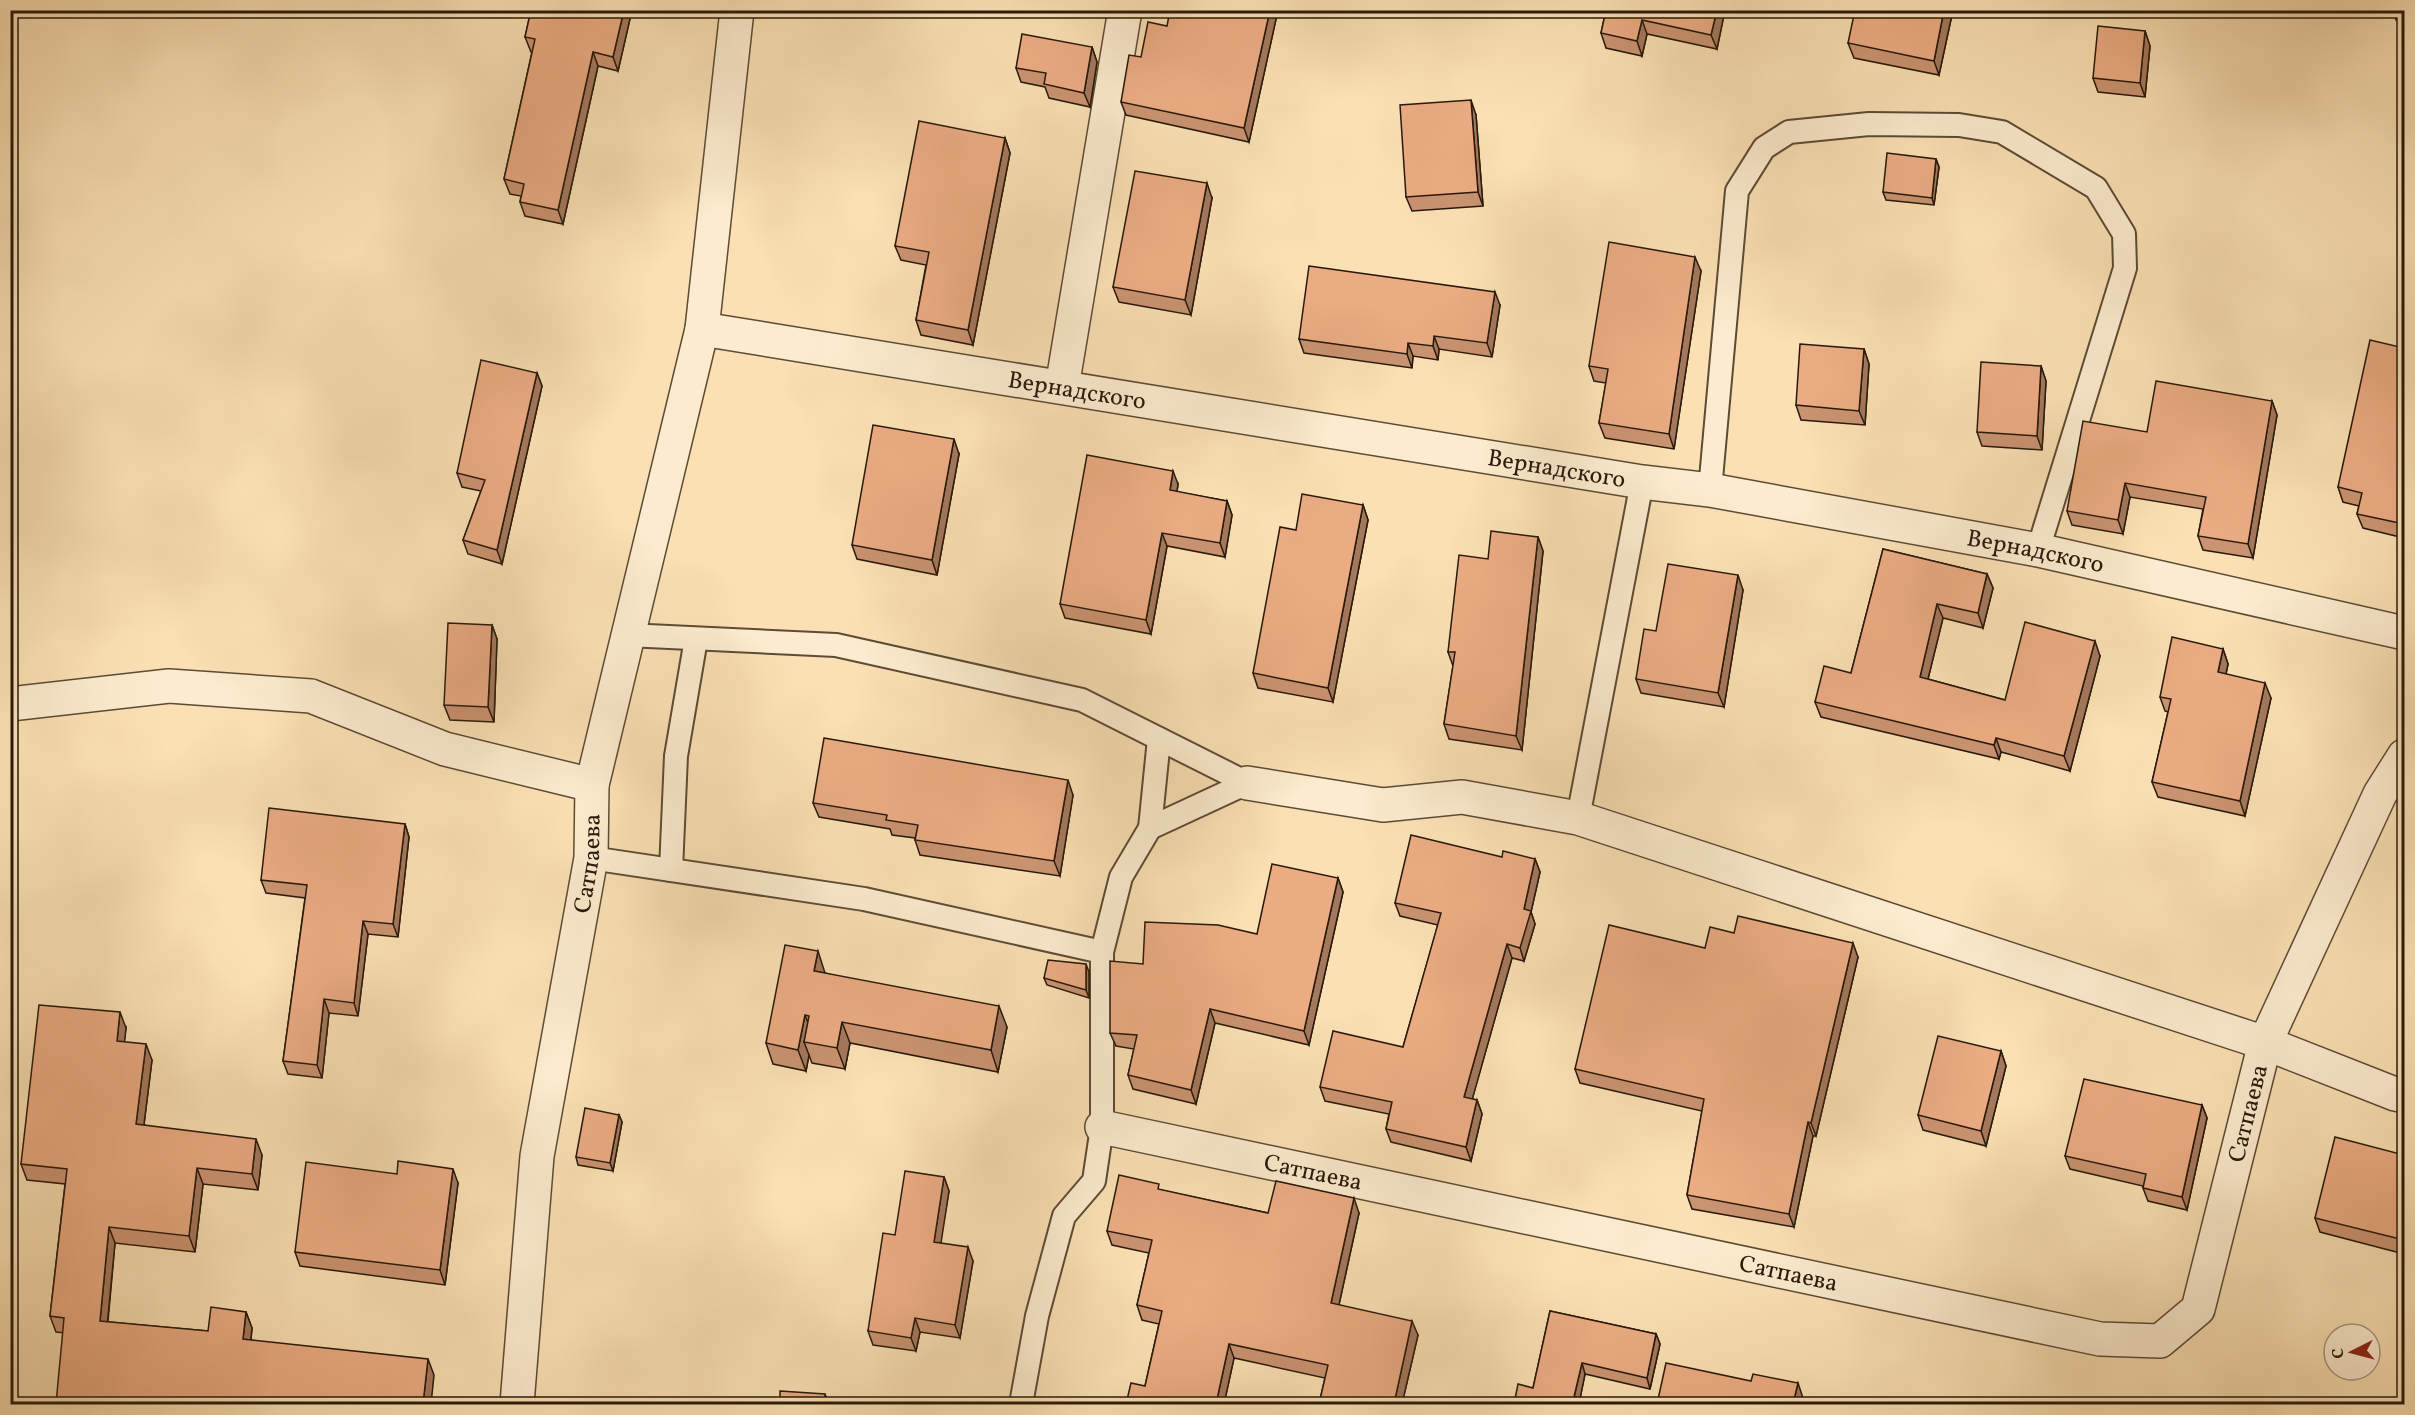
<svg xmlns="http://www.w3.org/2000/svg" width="2415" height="1415" viewBox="0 0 2415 1415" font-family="Vollkorn,serif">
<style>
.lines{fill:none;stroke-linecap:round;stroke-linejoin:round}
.service-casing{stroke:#5c4b35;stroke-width:26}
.minor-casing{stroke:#5c4b35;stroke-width:36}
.service{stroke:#fcebce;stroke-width:22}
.minor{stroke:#fcebce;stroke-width:33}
.wall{fill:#ca9371;stroke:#28190b;stroke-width:1.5}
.shaded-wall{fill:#a4785c;stroke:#28190b;stroke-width:1.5}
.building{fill:#ebab83;stroke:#28190b;stroke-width:1.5}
.labels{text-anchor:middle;stroke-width:4.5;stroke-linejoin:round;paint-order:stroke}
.street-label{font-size:24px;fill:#28190b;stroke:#fcebce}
</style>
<rect width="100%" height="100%" fill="#fae0b3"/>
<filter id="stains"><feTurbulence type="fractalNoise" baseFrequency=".00333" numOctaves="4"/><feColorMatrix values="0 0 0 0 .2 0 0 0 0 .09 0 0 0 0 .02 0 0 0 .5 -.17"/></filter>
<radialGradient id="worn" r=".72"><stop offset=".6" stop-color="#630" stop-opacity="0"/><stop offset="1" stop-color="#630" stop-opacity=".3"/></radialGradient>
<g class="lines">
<defs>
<g id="service">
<path d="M1710 490 1737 191 1764 148 1789 132 1869 124 1959 125 2002 132 2096 188 2124 234 2125 268 2038 550"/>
<path d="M627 635 836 645 1082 700 1247 783"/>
<path d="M1578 818 1642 482"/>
<path d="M1150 828 1159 739"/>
<path d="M591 858 864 899 1102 952"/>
<path d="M671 870 676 756 696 639"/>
<path d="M1021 1404 1037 1316 1064 1216 1094 1181 1102 1127V952L1121 877 1150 828 1247 783"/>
</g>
<g id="minor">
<path id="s1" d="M702 329 1642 482 1710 490 2038 550 2404 633"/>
<path d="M1062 387 1125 10"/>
<path d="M10 704 169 686 311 696 445 749 592 785"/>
<path d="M1247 783 1383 805 1462 797 1578 818 2265 1043 2395 1094 2404 1096"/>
<path id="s2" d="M1102 1127 2100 1339 2160 1341 2198 1309 2265 1043 2380 794 2404 756"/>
<path id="s3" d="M517 1404 537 1156 591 858 592 785 702 329 737 10"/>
</g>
</defs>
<use href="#service" class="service-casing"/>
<use href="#minor" class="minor-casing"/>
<use href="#service" class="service"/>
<use href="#minor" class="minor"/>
</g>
<g class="wall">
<path d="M531 10H632L618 71 598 66 563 224 525 216 520 202 521 196 510 194 504 179 532 52H531L525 37Z"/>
<path d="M1278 10 1249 142 1126 115 1121 102 1141 57Z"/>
<path d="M1606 10H1725L1717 49 1647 34 1642 56 1606 48 1601 33Z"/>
<path d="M1953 10 1939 75 1854 58 1848 43Z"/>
<path d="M2393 10H2404V20H2396Z"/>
<path d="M2145 31 2150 46 2145 97 2098 92 2093 78Z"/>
<path d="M1092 47 1097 62 1090 107 1049 98 1045 87 1021 82 1016 68Z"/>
<path d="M1476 115 1483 206 1412 211 1406 197Z"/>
<path d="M1005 138 1010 153 973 345 921 335 916 320 926 265 901 260 895 246Z"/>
<path d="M1936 159 1939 167 1934 205 1886 200 1883 192Z"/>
<path d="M1212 198 1191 315 1119 302 1113 287Z"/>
<path d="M1701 271 1674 449 1605 438 1599 423 1606 383 1594 381 1589 366Z"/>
<path d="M1500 305 1492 357 1439 349 1438 360 1413 356 1412 368 1304 353 1299 339Z"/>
<path d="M2404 348V538L2363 528 2357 514 2359 506 2343 502 2338 487Z"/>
<path d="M1864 349 1869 364 1865 425 1801 420 1796 405Z"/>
<path d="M2041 366 2046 381 2042 450 1982 446 1977 432Z"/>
<path d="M537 373 542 386 502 564 468 554 463 540 481 491 462 487 457 473Z"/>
<path d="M2272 401 2277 415 2253 558 2203 550 2198 536 2203 509 2130 497 2123 534 2072 525 2067 511 2147 432Z"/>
<path d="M959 454 937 575 857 559 852 545Z"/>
<path d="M1178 484 1177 492 1227 501 1232 515 1225 557 1167 546 1151 634 1065 618 1060 604Z"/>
<path d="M1363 505 1368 520 1333 702 1258 688 1253 673Z"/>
<path d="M1538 537 1543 551 1522 750 1449 739 1444 724 1453 666 1448 652 1488 559Z"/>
<path d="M1883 549 1987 574 1993 588 1983 628 1943 618 1928 679 2005 700 2100 656 2070 771 2001 752 1999 759 1821 717 1815 702 1851 673Z"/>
<path d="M1743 590 1724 707 1641 693 1636 679 1656 631Z"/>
<path d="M492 625 497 639 494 722 450 720 444 705Z"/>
<path d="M2223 649 2228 664 2226 674 2271 698 2245 816 2158 797 2152 782 2168 712 2165 711 2160 697Z"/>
<path d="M1073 795 1060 876 920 855 915 840V838L892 835 890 829 819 817 813 803Z"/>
<path d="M405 824 409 837 398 937 368 934 358 1016 329 1013 322 1078 288 1074 283 1061 305 898 266 893 261 880Z"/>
<path d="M1502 857 1535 859 1540 872 1531 912 1535 924 1524 961 1512 958 1472 1099 1477 1100 1482 1114 1471 1161 1391 1142 1386 1129 1389 1114 1325 1101 1320 1087 1403 1047 1438 925 1400 916 1395 903Z"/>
<path d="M1338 878 1343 892 1309 1045 1215 1023 1196 1104 1133 1089 1128 1075 1134 1049 1116 1046 1110 1033 1143 964 1257 934Z"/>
<path d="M1734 933 1858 957 1816 1136H1813L1794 1227 1692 1209 1687 1195 1702 1111 1580 1083 1575 1069 1705 948Z"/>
<path d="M1089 972V998L1047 985 1044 978Z"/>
<path d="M825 973 1007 1027 998 1072 850 1043 845 1069 812 1063 809 1055 806 1071 773 1064 766 1043Z"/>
<path d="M126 1028 124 1042 152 1060 144 1125 262 1155 258 1190 203 1184 195 1252 115 1243 108 1322 208 1331 246 1312 252 1328 251 1340 434 1375 56 1332 50 1316 65 1184 27 1180 21 1164Z"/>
<path d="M2001 1051 2006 1066 1986 1146 1923 1130 1918 1115Z"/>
<path d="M2202 1105 2207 1118 2187 1210 2148 1201 2143 1188V1186L2070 1169 2065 1156Z"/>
<path d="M619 1115 622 1122 613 1171 578 1165 576 1157Z"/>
<path d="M2404 1155V1254L2320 1232 2315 1218Z"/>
<path d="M944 1177 949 1191 940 1243 973 1261 960 1338 920 1332 916 1351 873 1345 868 1331 895 1235Z"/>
<path d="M458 1183 445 1285 300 1266 295 1252Z"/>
<path d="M1161 1190 1268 1213H1359L1339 1305 1418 1335 1402 1404H1319L1325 1378 1234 1358 1224 1404H1126L1145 1386 1159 1324 1142 1320 1137 1305 1149 1253 1112 1245 1107 1231Z"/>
<path d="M1550 1311 1656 1334 1660 1344 1650 1389 1585 1374 1580 1398 1533 1388Z"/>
</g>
<g class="shaded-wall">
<path d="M624 10H632L618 71 613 57Z"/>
<path d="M1270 10H1278L1249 142 1244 128Z"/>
<path d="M1717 10H1725L1717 49 1711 35Z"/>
<path d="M1944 10H1953L1939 75 1934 61Z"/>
<path d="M1642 20 1647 34 1642 56 1637 41Z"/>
<path d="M2145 31 2150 46 2145 97 2140 83Z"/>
<path d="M1092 47 1097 62 1090 107 1084 93Z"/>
<path d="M593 52 598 66 563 224 558 210Z"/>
<path d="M1471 100 1476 115 1483 206 1478 192Z"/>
<path d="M1005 138 1010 153 973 345 968 330Z"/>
<path d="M1936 159 1939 167 1934 205 1932 198Z"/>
<path d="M1207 183 1212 198 1191 315 1185 300Z"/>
<path d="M1695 257 1701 271 1674 449 1669 434Z"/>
<path d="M1495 292 1500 305 1492 357 1487 343Z"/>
<path d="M1434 336 1439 349 1438 360 1433 346Z"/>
<path d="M1408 343 1413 356 1412 368 1407 354Z"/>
<path d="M1864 349 1869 364 1865 425 1859 411Z"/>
<path d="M2041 366 2046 381 2042 450 2037 436Z"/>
<path d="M537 373 542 386 502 564 497 550Z"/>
<path d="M2272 401 2277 415 2253 558 2248 544Z"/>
<path d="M954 439 959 454 937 575 932 560Z"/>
<path d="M1173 471 1178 484 1175 504 1170 490Z"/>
<path d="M2125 483 2130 497 2123 534 2118 520Z"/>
<path d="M1227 501 1232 515 1225 557 1220 543Z"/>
<path d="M1363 505 1368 520 1333 702 1328 688Z"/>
<path d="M1162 533 1167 546 1151 634 1146 620Z"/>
<path d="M1538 537 1543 551 1522 750 1516 736Z"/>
<path d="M1987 574 1993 588 1983 628 1978 613Z"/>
<path d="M1738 575 1743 590 1724 707 1718 693Z"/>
<path d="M1937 604 1943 618 1925 691 1920 677Z"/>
<path d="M492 625 497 639 494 722 488 707Z"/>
<path d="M2095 641 2100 656 2070 771 2064 756Z"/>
<path d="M2223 649 2228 664 2223 687 2218 672Z"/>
<path d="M2265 683 2271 698 2245 816 2240 801Z"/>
<path d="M1996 738 2001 752 1999 759 1994 745Z"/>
<path d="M1068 780 1073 795 1060 876 1054 861Z"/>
<path d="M405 824 409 837 398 937 393 924Z"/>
<path d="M1535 859 1540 872 1531 912 1535 924 1524 961 1520 948 1524 909Z"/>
<path d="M1338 878 1343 892 1309 1045 1304 1031Z"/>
<path d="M363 921 368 934 358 1016 354 1003Z"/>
<path d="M1853 943 1858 957 1816 1136 1811 1123Z"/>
<path d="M1507 944 1512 958 1469 1111 1464 1097Z"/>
<path d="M818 951 825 973 814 971Z"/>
<path d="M1086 964 1089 972V998L1086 990Z"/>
<path d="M324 999 329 1013 322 1078 317 1065Z"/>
<path d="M999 1006 1007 1027 998 1072 991 1050Z"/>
<path d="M1210 1009 1215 1023 1196 1104 1191 1090Z"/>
<path d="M120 1012 126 1028 123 1057 117 1041Z"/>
<path d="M805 1015 813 1036 804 1042 809 1055 806 1071 798 1050Z"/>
<path d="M842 1022 850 1043 845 1069 837 1048Z"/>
<path d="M146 1044 152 1060 142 1140 136 1124Z"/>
<path d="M2001 1051 2006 1066 1986 1146 1981 1131Z"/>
<path d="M1477 1100 1482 1114 1471 1161 1466 1147Z"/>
<path d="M2202 1105 2207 1118 2187 1210 2182 1197Z"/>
<path d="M619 1115 622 1122 613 1171 610 1163Z"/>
<path d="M1808 1122 1813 1136 1794 1227 1789 1214Z"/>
<path d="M256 1139 262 1155 258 1190 252 1174Z"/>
<path d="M197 1168 203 1184 195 1252 189 1236Z"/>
<path d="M453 1169 458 1183 445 1285 440 1270Z"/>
<path d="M944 1177 949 1191 939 1256 934 1242Z"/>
<path d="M1354 1198 1359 1213 1336 1318 1331 1303Z"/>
<path d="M109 1227 115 1243 106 1337 100 1321Z"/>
<path d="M968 1247 973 1261 960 1338 955 1325Z"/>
<path d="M246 1312 252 1328 249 1355 243 1339Z"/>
<path d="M915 1318 920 1332 916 1351 911 1338Z"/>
<path d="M1412 1321 1418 1335 1402 1404H1394Z"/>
<path d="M1656 1334 1660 1344 1650 1389 1647 1378Z"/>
<path d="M1229 1344 1234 1358 1224 1404H1216Z"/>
<path d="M428 1359 434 1375 431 1404H423Z"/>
<path d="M1582 1363 1585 1374 1579 1404 1574 1397Z"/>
<path d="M1798 1383 1803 1398 1801 1404H1793Z"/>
<path d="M825 1394 829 1404H824Z"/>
</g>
<g class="building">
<path d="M531 10H624L613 57 593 52 558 210 520 202 524 184 504 179 535 39 525 37Z"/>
<path d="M1170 10H1270L1244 128 1121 102 1129 55 1141 57 1148 22 1167 26Z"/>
<path d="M1606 10H1717L1711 35 1642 20 1637 41 1601 33Z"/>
<path d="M1855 10H1944L1934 61 1848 43Z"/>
<path d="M2098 26 2145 31 2140 83 2093 78Z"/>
<path d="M1022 34 1092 47 1084 93 1044 84 1046 73 1016 68Z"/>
<path d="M1471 100 1478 192 1406 197 1400 105Z"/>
<path d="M919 121 1005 138 968 330 916 320 929 252 895 246Z"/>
<path d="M1887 153 1936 159 1932 198 1883 192Z"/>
<path d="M1135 171 1207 183 1185 300 1113 287Z"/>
<path d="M1609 242 1695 257 1669 434 1599 423 1608 369 1589 366Z"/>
<path d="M1309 266 1495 292 1487 343 1434 336 1433 346 1408 343 1407 354 1299 339Z"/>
<path d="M2370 340 2404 348V524L2357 514 2362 493 2338 487Z"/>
<path d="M1800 344 1864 349 1859 411 1796 405Z"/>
<path d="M481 360 537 373 497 550 463 540 485 480 457 473Z"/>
<path d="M1981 362 2041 366 2037 436 1977 432Z"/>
<path d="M2156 381 2272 401 2248 544 2198 536 2206 497 2125 483 2118 520 2067 511 2083 421 2147 432Z"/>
<path d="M873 425 954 439 932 560 852 545Z"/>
<path d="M1087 455 1173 471 1170 490 1227 501 1220 543 1162 533 1146 620 1060 604Z"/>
<path d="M1302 494 1363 505 1328 688 1253 673 1280 527 1296 530Z"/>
<path d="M1491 531 1538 537 1516 736 1444 724 1455 652H1448L1459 555 1488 559Z"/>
<path d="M1883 549 1987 574 1978 613 1937 604 1920 677 2005 700 2025 622 2095 641 2064 756 1996 738 1994 745 1815 702 1824 666 1851 673Z"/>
<path d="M1668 564 1738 575 1718 693 1636 679 1644 629 1656 631Z"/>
<path d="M448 623 492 625 488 707 444 705Z"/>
<path d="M2172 637 2223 649 2218 672 2265 683 2240 801 2152 782 2171 699 2160 697Z"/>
<path d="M824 738 1068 780 1054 861 915 840 918 825 886 820 887 815 813 803Z"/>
<path d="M269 808 405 824 393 924 363 921 354 1003 324 999 317 1065 283 1061 307 885 261 880Z"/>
<path d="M1411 835 1502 857 1503 851 1535 859 1524 909 1531 911 1520 948 1507 944 1464 1097 1477 1100 1466 1147 1386 1129 1392 1102 1320 1087 1333 1031 1403 1047 1441 913 1395 903Z"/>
<path d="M1272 864 1338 878 1304 1031 1210 1009 1191 1090 1128 1075 1137 1035 1110 1033V961L1143 964 1145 922 1218 925 1257 934Z"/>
<path d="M1738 916 1853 943 1811 1123 1808 1122 1789 1214 1687 1195 1704 1099 1575 1069 1609 925 1705 948 1710 927 1734 933Z"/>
<path d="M785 945 818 951 814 971 999 1006 991 1050 842 1022 837 1048 804 1042 809 1016 805 1015 798 1050 766 1043Z"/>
<path d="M1048 960 1086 964V990L1044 978Z"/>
<path d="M39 1005 120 1012 117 1041 146 1044 136 1124 256 1139 252 1174 197 1168 189 1236 109 1227 100 1321 208 1331 211 1307 246 1312 243 1339 428 1359 423 1404H56L64 1318 50 1316 67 1169 21 1164Z"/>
<path d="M1938 1036 2001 1051 1981 1131 1918 1115Z"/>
<path d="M2084 1079 2202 1105 2182 1197 2143 1188 2146 1174 2065 1156Z"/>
<path d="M585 1108 619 1115 610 1163 576 1157Z"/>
<path d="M2335 1137 2404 1155V1240L2315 1218Z"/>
<path d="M398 1161 453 1169 440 1270 295 1252 306 1162 397 1174Z"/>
<path d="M905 1171 944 1177 934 1242 968 1247 955 1325 915 1318 911 1338 868 1331 883 1233 895 1235Z"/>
<path d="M1119 1175 1159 1184 1158 1189 1268 1213 1276 1181 1354 1198 1331 1303 1412 1321 1394 1404H1319L1328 1365 1229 1344 1216 1404H1126L1131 1383 1145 1386 1162 1311 1137 1305 1152 1240 1107 1231Z"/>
<path d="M1550 1311 1656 1334 1647 1378 1582 1363 1574 1397 1608 1404H1514L1518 1384 1533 1388Z"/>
<path d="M1666 1363 1751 1381 1753 1374 1798 1383 1793 1404H1657Z"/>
<path d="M780 1391 825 1394 824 1404H780Z"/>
</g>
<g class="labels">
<g class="street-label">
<text dy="8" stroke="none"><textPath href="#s1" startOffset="380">Вернадского</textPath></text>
<text dy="8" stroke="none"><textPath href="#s1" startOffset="866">Вернадского</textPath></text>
<text dy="8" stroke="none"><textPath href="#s1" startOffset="1352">Вернадского</textPath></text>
<text dy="8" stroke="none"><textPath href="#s3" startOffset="546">Сатпаева</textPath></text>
<text dy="8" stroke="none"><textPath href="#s2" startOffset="1332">Сатпаева</textPath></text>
<text dy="8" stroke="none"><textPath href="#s2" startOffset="216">Сатпаева</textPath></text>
<text dy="8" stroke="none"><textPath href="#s2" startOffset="702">Сатпаева</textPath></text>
</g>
</g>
<rect width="2415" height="1415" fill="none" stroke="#fae0b3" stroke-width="36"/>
<rect x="12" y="12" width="2391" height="1391" fill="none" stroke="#28190b" stroke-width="3"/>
<rect x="18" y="18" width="2379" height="1379" fill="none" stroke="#28190b" stroke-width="1.5"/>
<g transform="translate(2352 1352) rotate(264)"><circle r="28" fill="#fcebce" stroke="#a79780" stroke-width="1.5"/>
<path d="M0-4.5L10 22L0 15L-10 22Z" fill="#8f2418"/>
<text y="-9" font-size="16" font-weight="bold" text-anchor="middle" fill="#28190b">С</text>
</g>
<rect width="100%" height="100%" filter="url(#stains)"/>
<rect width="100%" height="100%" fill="url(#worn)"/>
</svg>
